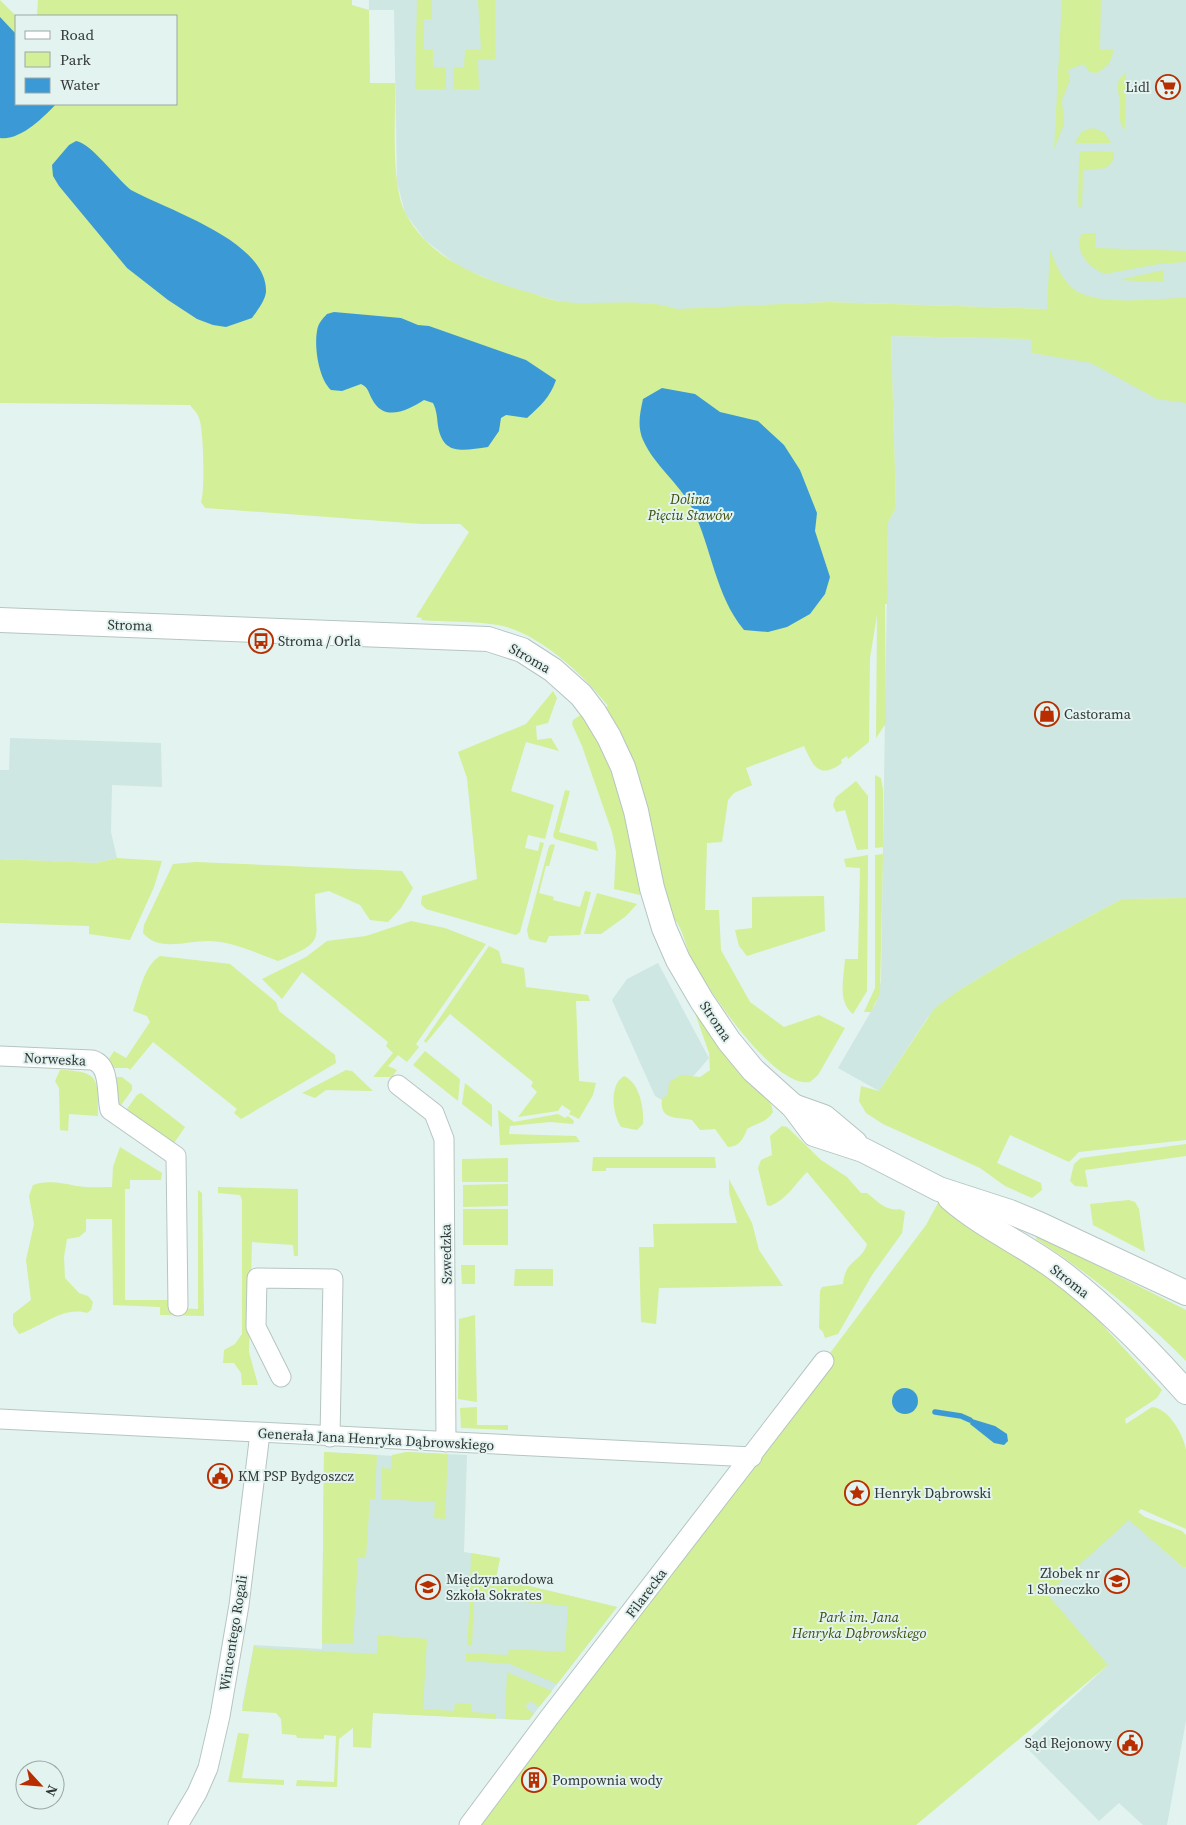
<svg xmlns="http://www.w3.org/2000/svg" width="1186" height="1825" viewBox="0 0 1186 1825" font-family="'Source Serif 4',serif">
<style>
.built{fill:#cee7e2}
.green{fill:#d3ef97}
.water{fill:#3b9ad5}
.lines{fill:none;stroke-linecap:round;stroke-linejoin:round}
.stream{stroke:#3b9ad5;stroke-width:5.5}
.minor-casing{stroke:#b5c5c2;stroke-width:21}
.tertiary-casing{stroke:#b5c5c2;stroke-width:26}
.minor{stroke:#fff;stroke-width:19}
.tertiary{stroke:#fff;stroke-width:24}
.labels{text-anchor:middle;stroke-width:4;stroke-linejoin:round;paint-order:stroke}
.poi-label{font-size:14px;fill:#313736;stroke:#e3f3f0;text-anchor:start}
.park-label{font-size:14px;font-style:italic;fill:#3d4d06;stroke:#e3f3f0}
.street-label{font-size:14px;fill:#313736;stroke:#e3f3f0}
</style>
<rect width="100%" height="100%" fill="#e3f3f0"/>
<g class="built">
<path d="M369 0H1186V355L1047 309 828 302 692 309 631 310 568 304 502 285 458 266 425 240 405 213 397 182 394 10H369Z"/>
<path d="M891 336 1032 339V353L1186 375V898L1122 899 1012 958 958 991 928 1017 879 1091 838 1068 876 1003 881 981 888 522 896 508Z"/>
<path d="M10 738 161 743 162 787 112 785 111 832 117 858 96 863 0 859V770H9Z"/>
<path d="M658 963 709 1058 669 1104 655 1096 612 1000 627 979Z"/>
<path d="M324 1452 395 1456 406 1452 467 1455 464 1552 500 1558 496 1578 617 1607 529 1720 242 1707 254 1645 322 1649Z"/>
<path d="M1122 1513 1184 1568 1186 1567V1721L1167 1825H1143L1119 1803 1099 1821 1023 1744 1107 1666 1038 1593Z"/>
</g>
<g class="green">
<path d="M0 0 16 16V104H176V16H37L38 0H352V5L369 10 370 83H395C396 117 390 185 406 214 430 260 484 280 531 293 541 296 553 301 564 302 602 306 639 297 677 309L828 302 1047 309 1050 250C1055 263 1061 277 1071 287 1094 308 1156 298 1186 298V403L1157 399 1091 363 1032 353 1031 339 891 336 896 508 888 522 887 604H885L886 723 876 738 877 615 870 658 869 742 848 759 847 756 841 760 842 763C819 780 813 766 804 746L746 768 752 785 734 793 728 800 722 842 707 843 705 910H719L721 950 750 1002 784 1027 819 1015 845 1028 818 1075 810 1082C774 1089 708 989 692 960 686 948 683 927 673 918 669 914 662 911 657 907L594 712 608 706C584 675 538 632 498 625 473 621 446 622 421 620L422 618 416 617 469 532 460 524H422L205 508 201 502C205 492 204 430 199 418 198 414 193 409 190 405L0 403Z"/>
<path d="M417 0H432V19H424V49L433 50V67H446V89H415Z"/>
<path d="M478 0H495V59L478 60 479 89H453V67H464L465 50H481Z"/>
<path d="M1062 0H1101L1100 50H1114L1109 64 1097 73 1089 72 1084 64 1068 70 1070 80 1062 100 1064 124 1054 149Z"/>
<path d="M1126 73 1125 130C1117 120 1121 114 1120 103 1119 91 1113 81 1126 73Z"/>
<path d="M1092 128 1104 132 1111 143H1075L1081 132Z"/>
<path d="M1081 151 1114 152V159L1107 168 1083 170 1082 208 1078 206 1079 157Z"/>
<path d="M1082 233H1096L1095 248 1186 251V262L1159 264 1105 274C1089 268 1073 251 1082 233Z"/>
<path d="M1164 270V280L1162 282 1118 280Z"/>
<path d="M553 691 557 698 548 723 536 726 537 740 551 738 559 751 526 742 511 791 554 805 545 839 528 835 525 848 538 851 540 842 544 843 520 932 516 935 426 909 421 904 422 896 477 879 467 778 458 752 526 724Z"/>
<path d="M582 714 607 755 621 794 641 888 640 895 614 889 616 852 612 832 582 746 572 724 573 720Z"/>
<path d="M875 775 881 778 883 789V847L875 848Z"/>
<path d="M856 781 868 796V849L857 850 845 810 836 812 833 805 836 797Z"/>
<path d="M565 790 570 791 559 832 596 842 598 851 555 839 553 836Z"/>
<path d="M552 844 555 845 549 866H546L539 893 554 897 553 900 580 907 585 891 591 892 580 935 549 936 546 943 529 939 527 930 549 846Z"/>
<path d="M883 854 880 993 871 1012H864L875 988V855Z"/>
<path d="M868 855 867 991 853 1014C837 1001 844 978 845 959H858L860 868 846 867 844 859Z"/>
<path d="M117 858 162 861 154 887 130 940 89 934V926L0 923V859L96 863Z"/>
<path d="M196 862 402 871 413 888 401 908 388 922 370 920 360 905 329 891 315 894C315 942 328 940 278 961 256 953 232 941 208 941 185 941 159 952 143 933L144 925 173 864Z"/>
<path d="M597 893 637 904 626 916 601 934H584Z"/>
<path d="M824 896 825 931 747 956 739 946 735 930 752 928V897Z"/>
<path d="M1186 898V1140L1079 1152 1069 1162 1010 1135 997 1163 1041 1183 1042 1190 1032 1198 1005 1186 980 1168 883 1124 866 1113 859 1101 861 1086 879 1091 934 1009 958 991 1012 958 1122 899Z"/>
<path d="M411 921 445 928 486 944 416 1044 419 1047 407 1062 398 1055 388 1066 397 1070 392 1077H373L393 1053 386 1046 388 1042 302 972 282 999 262 979 306 957 327 941 366 936Z"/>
<path d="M489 946 499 951 502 963 524 968 526 987 588 995 590 1001H576L579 1081 596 1083 593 1095 579 1119 569 1114 571 1111 562 1105 558 1111 518 1117 537 1092 531 1086 533 1082 450 1014 426 1043 424 1041Z"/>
<path d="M160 956 230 964 276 1002 279 1011 335 1055 336 1063 241 1119 234 1113 237 1109 153 1042 130 1070 128 1068H106L107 1062 114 1051 126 1058 150 1022 147 1016 133 1011C139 994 144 965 160 956Z"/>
<path d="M698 1011 771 1104 773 1112C766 1123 757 1123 747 1129 744 1138 739 1147 728 1147L715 1129 700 1130 692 1120C678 1117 659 1121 662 1099L668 1094 669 1082 681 1075 700 1077 710 1070 709 1053 695 1013Z"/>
<path d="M425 1051 460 1079 458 1101 413 1065Z"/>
<path d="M60 1070C101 1071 98 1080 98 1116L69 1114 68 1131 60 1130 59 1088 55 1081Z"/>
<path d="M346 1070 352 1071 373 1091 326 1090 315 1098 302 1093Z"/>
<path d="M624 1076C640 1083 644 1109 643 1124L637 1130 621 1127C612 1113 609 1085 624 1076Z"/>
<path d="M114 1077H122L132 1085V1090L119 1108Z"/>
<path d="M465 1083 492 1105V1127L462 1104Z"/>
<path d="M141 1093 185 1127 172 1146 124 1113 137 1095Z"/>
<path d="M498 1110 514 1122 558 1114 565 1118 568 1116 574 1121 573 1124 550 1122 510 1126 509 1134 576 1136 580 1142 500 1145Z"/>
<path d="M782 1126 787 1127 821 1160 847 1177 861 1193H867C877 1201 887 1212 900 1209L905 1212 902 1233 872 1275 838 1334 825 1338 823 1332 819 1328 820 1291 822 1287 843 1284C845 1259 862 1262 867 1244L807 1172C796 1183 786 1200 770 1206L767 1205 758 1168 761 1160 772 1155 770 1136Z"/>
<path d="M1186 1144V1156L1085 1170 1088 1187 1075 1186 1070 1181 1074 1164 1081 1158Z"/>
<path d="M120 1147 162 1173 161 1180H130V1189H125V1300H169V1308L198 1309V1190L202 1193 204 1316 160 1315V1307L113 1305 112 1219H86V1231L79 1237 67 1239 64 1257 65 1278 79 1293 88 1296 93 1302 91 1310 87 1313C62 1306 42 1327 19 1334L13 1325V1314L31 1300 26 1260 34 1224 29 1196 33 1185C48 1180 62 1183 76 1186 88 1188 101 1187 112 1187L113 1167Z"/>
<path d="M593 1157H715L716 1168H606V1171H592Z"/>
<path d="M508 1158V1182H462V1159Z"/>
<path d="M729 1179 752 1223 759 1250 783 1286 659 1288 656 1324 641 1322 639 1247H654L653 1224 737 1223 729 1192Z"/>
<path d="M508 1184V1206L463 1207V1185Z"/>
<path d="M218 1187 298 1189V1256H294L293 1245 252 1242 249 1352 258 1385H242L241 1373 234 1363H223L224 1350 235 1344 242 1334V1200L240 1195 218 1193Z"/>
<path d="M1129 1200 1135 1202 1139 1209 1145 1252 1093 1225 1090 1204Z"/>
<path d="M938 1203 977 1220 1058 1270 1108 1331 1162 1390 1157 1398 1125 1419 1126 1424 1152 1407C1169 1408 1184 1436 1186 1450 1186 1476 1186 1504 1186 1529L1141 1509 1138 1512 1145 1517 1182 1531 1186 1535V1567L1184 1568 1129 1520 1047 1594 1108 1665 916 1825H469L752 1457 926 1225Z"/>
<rect x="463" y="1209" width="45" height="36"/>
<path d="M1037 1235 1186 1310V1361C1141 1315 1090 1274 1036 1239Z"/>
<path d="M475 1265V1284H462L461 1265Z"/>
<path d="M515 1269H553V1286H514Z"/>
<path d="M475 1315 477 1402 458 1399 459 1319Z"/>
<path d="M477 1407V1425H508V1430L461 1428 460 1408Z"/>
<path d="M324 1452 377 1455 375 1499H370L366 1557 358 1558 353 1644 322 1643Z"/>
<path d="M406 1452 448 1454 445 1519 434 1518 435 1502 381 1499 382 1468 391 1469 392 1455Z"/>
<path d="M471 1553 500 1558 496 1578 617 1607 557 1684 510 1664 466 1661V1653L508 1655 509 1649 565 1652 568 1606 512 1601V1597L470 1593Z"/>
<path d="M470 1601H474L472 1646 467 1645Z"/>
<path d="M378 1635 427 1639 423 1709 454 1711 455 1703 471 1704V1712L496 1714V1719L373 1713 371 1748 353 1747V1728L339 1739 337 1787 296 1786 297 1780 334 1782 336 1736 324 1735V1739L297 1738 296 1735 282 1734 281 1719 276 1713 242 1711 254 1645 258 1648 377 1654Z"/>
<path d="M507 1672 552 1691 539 1707 530 1701 525 1707 534 1714 529 1720 505 1719Z"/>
<path d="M238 1733 249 1734 242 1778 284 1780V1785L228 1782Z"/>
</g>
<g class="water">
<path d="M0 17 16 34V104H56C44 117 20 141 0 138Z"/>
<path d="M76 141C91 143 116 178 131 190 167 210 268 241 266 292 265 301 257 311 252 318L226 327 213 325 197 319 168 300 127 268 59 186 53 176 52 165 69 145Z"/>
<path d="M334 312 401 318 418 325 429 326 526 360 556 380C550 398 540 406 527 418L506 415 501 418 499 431 488 447C465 450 443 457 438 426 437 418 437 411 433 403L424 400C408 410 384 423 372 399 368 392 369 388 361 384L342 391 331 390C319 379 314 348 317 331 318 324 322 319 327 314Z"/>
<path d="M662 388 695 394 720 412 758 421 784 445 800 470 817 513 815 531 830 577 825 594 810 614 787 627 768 632 744 630C715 595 712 548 692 508 679 483 654 465 643 440 637 426 640 413 643 399Z"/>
<circle cx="905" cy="1401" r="13"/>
<path d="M972 1419 995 1426 1007 1434 1008 1441 1004 1445 994 1443 970 1424Z"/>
</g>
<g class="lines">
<path class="stream" d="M935 1412 961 1416 970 1420"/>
<defs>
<g id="minor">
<path d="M0 1056 92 1060C111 1065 106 1094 110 1110L176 1156 178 1306"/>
<path d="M398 1085 434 1113 444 1139 446 1442"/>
<path d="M281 1377 256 1327 257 1278 333 1279 330 1437"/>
<path d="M0 1419 752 1457"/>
<path d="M178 1825 197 1793 208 1768 220 1716 239 1605 260 1433"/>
<path d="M469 1825 548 1719 824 1361"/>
</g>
<g id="tertiary">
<path d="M0 620 488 639 522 650 553 670 581 695 594 712 609 737 623 767 636 811 652 888 664 928 678 960 702 1001 729 1041 753 1070 793 1106 814 1134 863 1150 939 1189 1010 1212 1039 1224 1186 1293"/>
<path d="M793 1106 824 1117 855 1143"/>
<path d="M950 1198C983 1227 1023 1244 1058 1270 1105 1305 1147 1348 1186 1392"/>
</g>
</defs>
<use href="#minor" class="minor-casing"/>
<use href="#tertiary" class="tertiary-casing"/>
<use href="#minor" class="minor"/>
<use href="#tertiary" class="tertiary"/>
</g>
<defs>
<symbol id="supermarket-ring" viewBox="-11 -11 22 22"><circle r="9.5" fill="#e3f3f0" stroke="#b82e00" stroke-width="1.5"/><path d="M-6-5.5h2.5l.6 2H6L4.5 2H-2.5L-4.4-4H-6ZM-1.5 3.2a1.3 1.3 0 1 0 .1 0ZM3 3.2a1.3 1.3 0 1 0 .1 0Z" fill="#b82e00"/></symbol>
<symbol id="bus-ring" viewBox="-11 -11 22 22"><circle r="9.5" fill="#e3f3f0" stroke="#b82e00" stroke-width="1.5"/><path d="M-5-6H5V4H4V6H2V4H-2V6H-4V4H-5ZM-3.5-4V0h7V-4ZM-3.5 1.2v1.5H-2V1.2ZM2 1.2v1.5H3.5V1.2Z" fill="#b82e00"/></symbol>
<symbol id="shop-ring" viewBox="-11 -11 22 22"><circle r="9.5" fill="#e3f3f0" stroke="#b82e00" stroke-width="1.5"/><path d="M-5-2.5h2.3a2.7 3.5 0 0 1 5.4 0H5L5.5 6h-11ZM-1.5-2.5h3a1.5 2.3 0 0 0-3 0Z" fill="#b82e00"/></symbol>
<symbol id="civic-ring" viewBox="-11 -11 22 22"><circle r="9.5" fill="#e3f3f0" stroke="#b82e00" stroke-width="1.5"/><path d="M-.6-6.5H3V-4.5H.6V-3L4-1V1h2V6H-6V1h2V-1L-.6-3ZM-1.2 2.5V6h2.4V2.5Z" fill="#b82e00"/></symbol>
<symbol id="sight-ring" viewBox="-11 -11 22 22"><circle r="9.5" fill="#e3f3f0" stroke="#b82e00" stroke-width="1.5"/><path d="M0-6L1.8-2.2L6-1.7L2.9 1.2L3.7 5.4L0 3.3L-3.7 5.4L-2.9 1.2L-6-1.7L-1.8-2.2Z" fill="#b82e00"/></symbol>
<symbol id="school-ring" viewBox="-11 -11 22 22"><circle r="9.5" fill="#e3f3f0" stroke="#b82e00" stroke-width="1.5"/><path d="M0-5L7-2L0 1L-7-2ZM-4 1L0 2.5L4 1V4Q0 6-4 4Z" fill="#b82e00"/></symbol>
<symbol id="building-ring" viewBox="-11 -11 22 22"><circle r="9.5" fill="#e3f3f0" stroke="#b82e00" stroke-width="1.5"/><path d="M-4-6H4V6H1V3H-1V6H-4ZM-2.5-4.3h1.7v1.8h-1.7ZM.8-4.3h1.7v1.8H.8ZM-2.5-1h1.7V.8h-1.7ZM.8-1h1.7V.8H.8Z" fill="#b82e00"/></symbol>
</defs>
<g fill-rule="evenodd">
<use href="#supermarket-ring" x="1154" y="73" width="28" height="28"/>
<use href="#bus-ring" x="247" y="627" width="28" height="28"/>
<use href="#shop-ring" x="1033" y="700" width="28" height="28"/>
<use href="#civic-ring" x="206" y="1462" width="28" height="28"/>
<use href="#sight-ring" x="843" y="1479" width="28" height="28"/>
<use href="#school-ring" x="1103" y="1567" width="28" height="28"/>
<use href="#school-ring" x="414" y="1573" width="28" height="28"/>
<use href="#civic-ring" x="1116" y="1729" width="28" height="28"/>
<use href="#building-ring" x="520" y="1766" width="28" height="28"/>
</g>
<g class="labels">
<g class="poi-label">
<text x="1150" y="92" text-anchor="end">Lidl</text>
<text x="278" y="646">Stroma / Orla</text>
<text x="1064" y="719">Castorama</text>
<text x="238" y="1481">KM PSP Bydgoszcz</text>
<text x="874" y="1498">Henryk Dąbrowski</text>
<text x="1100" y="1578" text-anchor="end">Złobek nr<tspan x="1100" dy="16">1 Słoneczko</tspan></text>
<text x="446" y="1584">Międzynarodowa<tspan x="446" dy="16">Szkoła Sokrates</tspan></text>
<text x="1112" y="1748" text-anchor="end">Sąd Rejonowy</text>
<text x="552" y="1785">Pompownia wody</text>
</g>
<g class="park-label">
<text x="690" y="504">Dolina<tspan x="690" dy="16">Pięciu Stawów</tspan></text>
<text x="859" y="1622">Park im. Jana<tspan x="859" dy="16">Henryka Dąbrowskiego</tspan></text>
</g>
<g class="street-label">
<text transform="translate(130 625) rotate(2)" y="5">Stroma</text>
<text transform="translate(530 658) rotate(30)" y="5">Stroma</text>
<text transform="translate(716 1021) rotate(56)" y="5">Stroma</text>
<text transform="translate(55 1059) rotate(3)" y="5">Norweska</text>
<text transform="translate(446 1254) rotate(-91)" y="5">Szwedzka</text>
<text transform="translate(1070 1281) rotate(38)" y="5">Stroma</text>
<text transform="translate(376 1439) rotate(3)" y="5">Generała Jana Henryka Dąbrowskiego</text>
<text transform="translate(646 1593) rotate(-53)" y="5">Filarecka</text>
<text transform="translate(233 1633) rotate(-81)" y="5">Wincentego Rogali</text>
</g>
</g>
<rect x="15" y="15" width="162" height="90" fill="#e3f3f0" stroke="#9ca8a6"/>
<rect x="25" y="31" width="25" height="8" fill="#ffffff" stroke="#9ca8a6"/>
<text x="60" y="40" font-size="15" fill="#313736">Road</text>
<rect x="25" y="52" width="25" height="15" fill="#d3ef97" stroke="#9ca8a6"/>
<text x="60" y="65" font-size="15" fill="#313736">Park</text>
<rect x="25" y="78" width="25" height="15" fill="#3b9ad5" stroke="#9ca8a6"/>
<text x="60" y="90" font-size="15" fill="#313736">Water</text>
<g transform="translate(40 1785) rotate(116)"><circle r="24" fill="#e3f3f0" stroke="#9ca8a6"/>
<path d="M0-4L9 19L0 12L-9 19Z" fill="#b82e00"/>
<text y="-8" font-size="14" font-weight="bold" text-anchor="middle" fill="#313736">N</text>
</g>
</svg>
